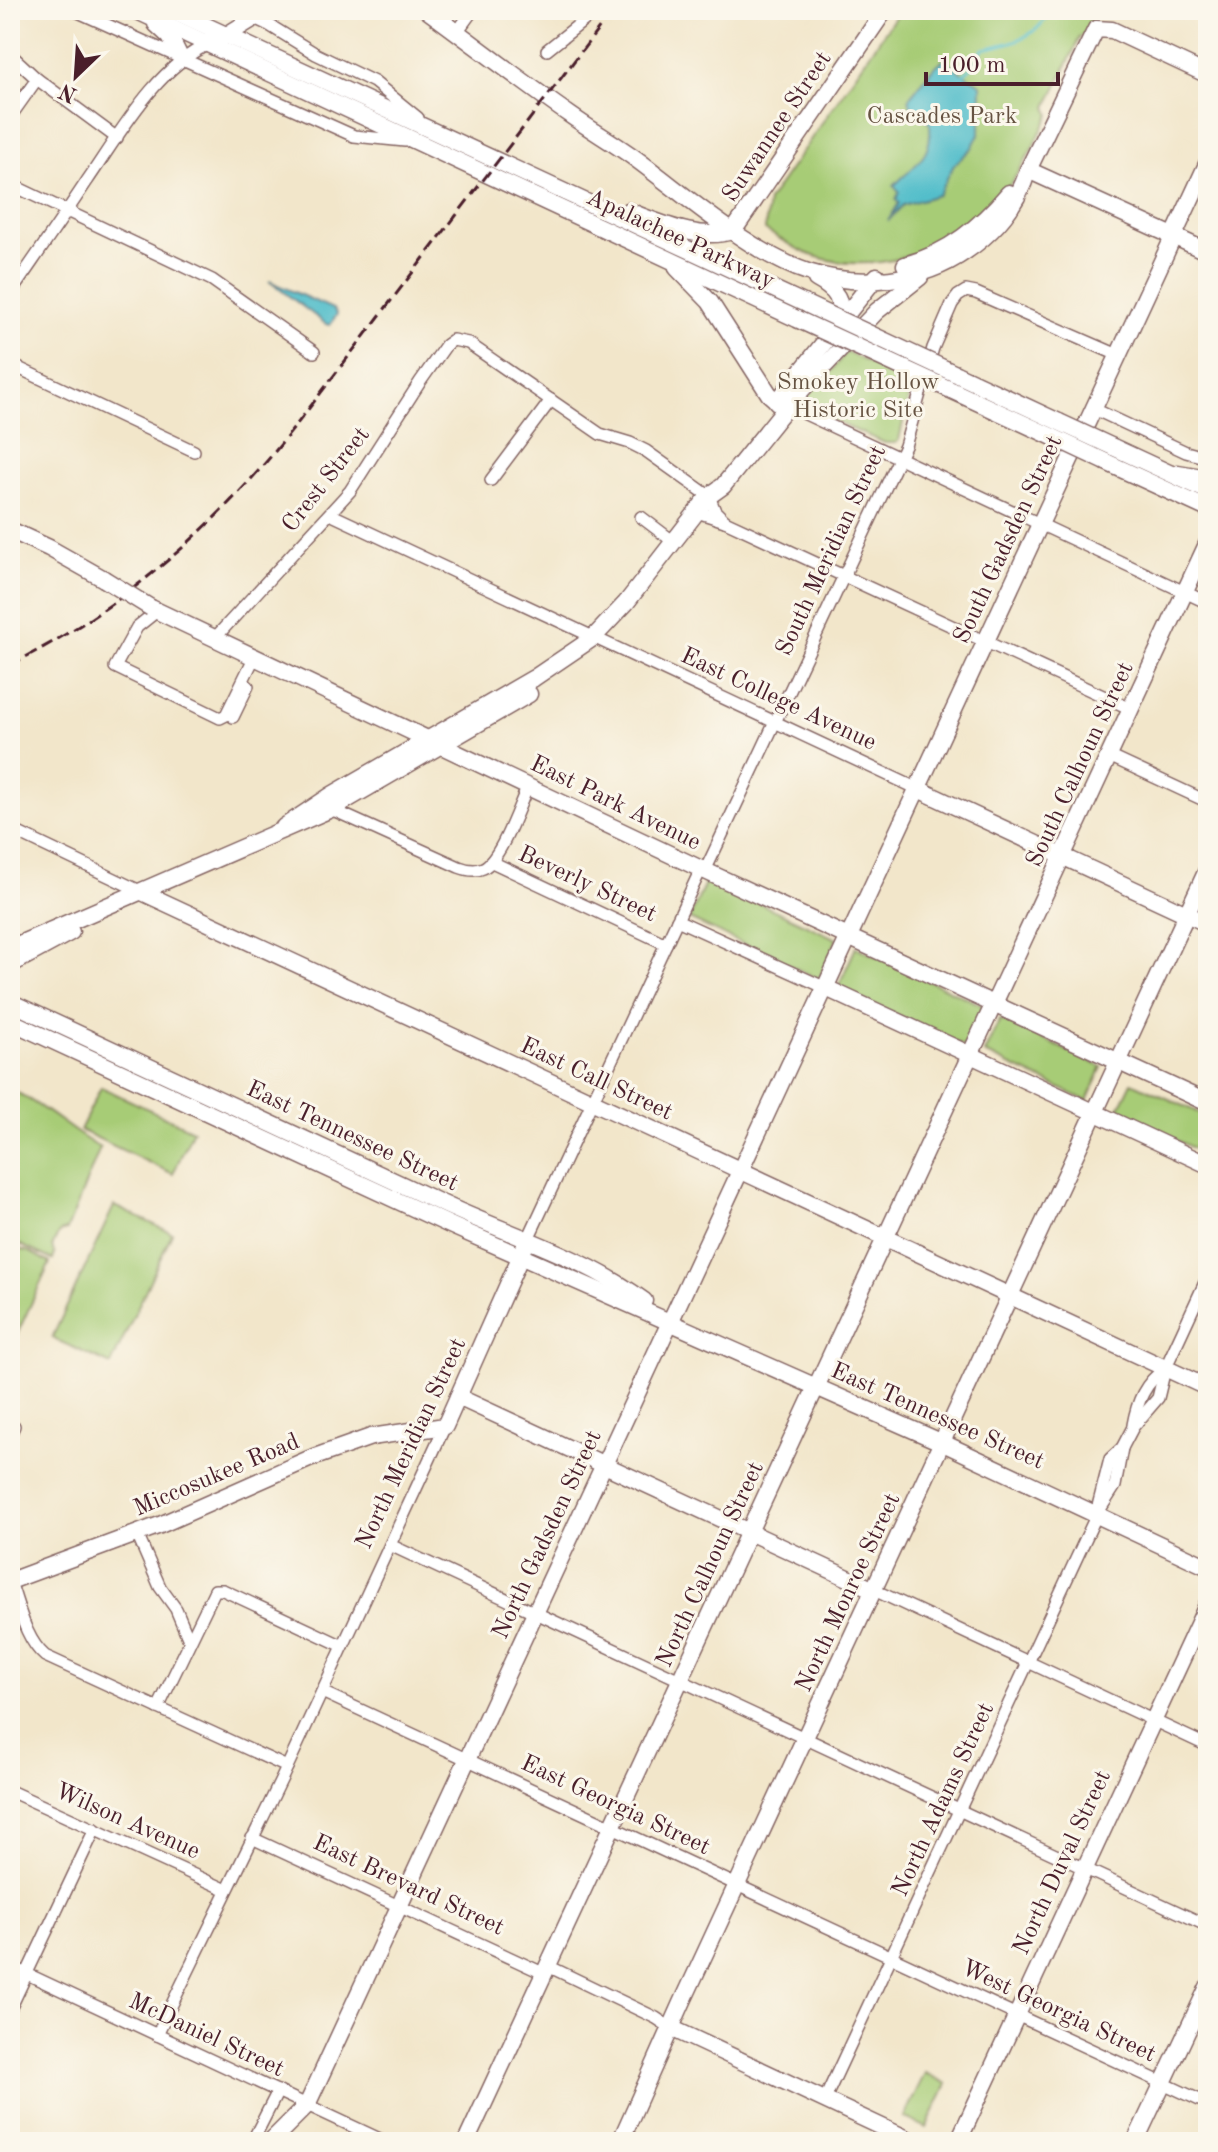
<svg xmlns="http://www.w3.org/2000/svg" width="1218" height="2152" viewBox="0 0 1218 2152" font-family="'Old Standard TT',serif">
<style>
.green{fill:#a7cc76;stroke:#787650;stroke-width:2}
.water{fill:#52beca;stroke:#4e6e7a;stroke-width:2}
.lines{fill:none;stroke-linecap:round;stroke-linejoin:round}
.stream{stroke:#52beca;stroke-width:3}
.street-casing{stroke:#856563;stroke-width:14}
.secondary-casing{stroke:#856563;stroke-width:19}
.primary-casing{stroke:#856563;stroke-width:19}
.street{stroke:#fff;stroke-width:11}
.secondary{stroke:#fff;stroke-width:16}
.primary{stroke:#fff;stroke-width:16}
.rail{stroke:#4a1f2b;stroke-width:3;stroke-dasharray:12 6;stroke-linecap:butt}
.secondary-bridge-casing{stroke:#856563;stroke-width:19;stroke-linecap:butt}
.primary-bridge-casing{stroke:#856563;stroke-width:19;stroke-linecap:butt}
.secondary-bridge{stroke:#fff;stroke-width:16}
.primary-bridge{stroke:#fff;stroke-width:16}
.labels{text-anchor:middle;stroke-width:6;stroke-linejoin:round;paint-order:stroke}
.park-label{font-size:24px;fill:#665342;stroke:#fbf7ec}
.street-label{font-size:24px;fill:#4a1f2b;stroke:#fbf7ec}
</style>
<rect width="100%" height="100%" fill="#fbf7ec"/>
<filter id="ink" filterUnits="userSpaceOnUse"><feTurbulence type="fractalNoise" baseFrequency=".0125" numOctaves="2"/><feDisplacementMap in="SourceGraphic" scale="16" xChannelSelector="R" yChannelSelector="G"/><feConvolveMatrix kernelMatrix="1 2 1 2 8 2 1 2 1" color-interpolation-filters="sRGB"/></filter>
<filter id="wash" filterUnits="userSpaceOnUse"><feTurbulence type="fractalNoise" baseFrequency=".006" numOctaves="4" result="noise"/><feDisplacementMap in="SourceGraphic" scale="32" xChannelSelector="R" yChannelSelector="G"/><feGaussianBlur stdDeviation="1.8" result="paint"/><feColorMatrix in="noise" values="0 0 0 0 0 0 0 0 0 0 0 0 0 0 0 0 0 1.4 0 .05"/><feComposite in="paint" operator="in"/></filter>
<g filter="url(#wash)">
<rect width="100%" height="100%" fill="#f2e6ca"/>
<g class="green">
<path d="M900 10H1097L1085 34 1080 37 1047 107 1050 114C1032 149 1013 190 981 216 936 255 872 275 814 256 796 250 781 239 765 230L768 201Z"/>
<path d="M846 352 910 382 907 392 908 400 899 440 896 443H885L803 408 799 401 830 373Z"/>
<path d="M707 879 837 939 819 979 689 919Z"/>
<path d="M856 947 984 1006 965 1047 837 989Z"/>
<path d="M1000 1019 1102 1067 1087 1101 984 1053Z"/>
<path d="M1132 1082 1208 1117V1155L1117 1113Z"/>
<path d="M101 1087 193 1130 173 1174 80 1130Z"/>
<path d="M10 1089C42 1104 69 1130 100 1148L67 1230 59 1232 52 1247 55 1254 53 1260 10 1240Z"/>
<path d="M114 1206 172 1233 111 1365 52 1338Z"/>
<path d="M10 1247 30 1252 50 1263 13 1343 10 1344Z"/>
<path d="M925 2073 947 2084 926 2128 904 2117Z"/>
</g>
<g class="water">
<path d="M945 59 963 74 981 84 980 132 972 148 954 165 938 195 903 205 888 221 899 203 896 200 899 192 894 186C914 164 933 159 930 124L921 111 911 107 909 98 934 67Z"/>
<path d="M269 281 333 309 337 314 330 325 326 324Z"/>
</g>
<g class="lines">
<path class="stream" d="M962 76 974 65 983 49C1008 44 1039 38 1049 11"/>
</g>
</g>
<g filter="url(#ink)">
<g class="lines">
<defs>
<g id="street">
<path d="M74 10 354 136 405 141"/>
<path d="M237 10 269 25 316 54 374 82 418 118"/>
<path d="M457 32 473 10"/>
<path d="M547 50 597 10"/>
<path d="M10 54 37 79 117 138"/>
<path d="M10 117 37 79"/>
<path d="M10 184 212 280 314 352"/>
<path d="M10 294C36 256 62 219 87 181 119 135 156 67 209 44"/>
<path d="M10 364 194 451"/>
<path d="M782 403 1208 603"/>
<path d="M1094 409 1186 452 1208 458"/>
<path d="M491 480 551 400"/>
<path d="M697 512 725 521 1131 709"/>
<path d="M330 514 918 789"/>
<path d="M641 517 674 542"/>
<path d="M157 611 137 627 115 667 220 718 226 715 254 658"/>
<path d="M214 639 350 491 420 382 446 345 453 340 468 343 600 434 630 443 646 451 709 496 715 511 725 521"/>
<path d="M233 717 248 686"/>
<path d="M1109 756 1208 802"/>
<path d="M331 809 459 867C467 870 475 872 483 868 501 860 519 805 528 786"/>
<path d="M10 829 142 892"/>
<path d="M492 862 666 944"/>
<path d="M705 871 905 446 933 348 952 304 958 296 966 291 976 293 1118 355"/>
<path d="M677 920 826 988"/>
<path d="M528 1239 701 869"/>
<path d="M1133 1425C1137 1402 1145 1382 1165 1369"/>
<path d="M10 1435 14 1426"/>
<path d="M1097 1510 1110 1459 1122 1448 1133 1427 1158 1398 1165 1369 1208 1276"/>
<path d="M137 1534 160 1587 176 1609 189 1640"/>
<path d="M390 1545 1208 1926"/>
<path d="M10 1582C19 1606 25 1639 45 1656L287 1767"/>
<path d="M874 1590 1208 1746"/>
<path d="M322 1692 1208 2104"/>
<path d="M158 1708 215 1590H223L343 1646"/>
<path d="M10 1791 227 1890"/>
<path d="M252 1838 545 1974"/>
<path d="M10 1966 386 2142"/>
<path d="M548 1966 656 2018 671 2028"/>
<path d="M10 2009 95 1829"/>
<path d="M157 2035 282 1778 445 1426"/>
<path d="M824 2101 1097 1514 1115 1486 1122 1448"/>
<path d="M252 2142 278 2091"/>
</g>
<g id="secondary">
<path d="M427 10C475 45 521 81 570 115 591 130 614 143 636 159 685 195 750 253 808 272 859 288 922 282 966 251 995 231 1018 204 1028 170L1096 29 1112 30 1208 75"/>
<path d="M217 41 267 10"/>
<path d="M1028 170 1208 252"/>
<path d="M734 230 885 10"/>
<path d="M905 265C949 253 980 227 1009 193"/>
<path d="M816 279C836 290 845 300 836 323"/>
<path d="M777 402 877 276"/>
<path d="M1178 473 1208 478"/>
<path d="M10 530 49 548 104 579"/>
<path d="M151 608 701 869 1208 1103"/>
<path d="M918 789 1208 924"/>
<path d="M284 827 332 795 534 678 593 638 626 603 709 496 723 486 792 400 877 311 920 277"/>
<path d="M142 892 1208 1388"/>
<path d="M10 948 331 809 529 694"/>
<path d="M10 965 71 932"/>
<path d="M826 988 1208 1165"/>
<path d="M458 1397 874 1590"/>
<path d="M10 1581 160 1525 309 1459 371 1437 445 1426 526 1244"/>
<path d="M671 2028 914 2142"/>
<path d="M270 2142 307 2105 1208 162"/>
<path d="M466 2142 1208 542"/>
<path d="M958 2142 1208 1603"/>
<path d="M1135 2142 1208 1987"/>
</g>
<g id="primary">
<path d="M135 10 797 319"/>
<path d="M172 10 808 305"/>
<path d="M156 24 170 37 181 59"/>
<path d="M628 211C658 222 702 243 734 230"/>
<path d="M677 268 710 302 769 394 777 401"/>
<path d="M956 374 1059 422"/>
<path d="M951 390 1053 437"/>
<path d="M1113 447 1208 491"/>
<path d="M1106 462 1208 509"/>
<path d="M10 1002C154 1069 298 1136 441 1203 509 1235 583 1256 644 1301"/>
<path d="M10 1021 452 1226 943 1443 1208 1567"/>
<path d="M620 2142 682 2003 1208 868"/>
</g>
</defs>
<use href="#street" class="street-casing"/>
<use href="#secondary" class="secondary-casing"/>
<use href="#primary" class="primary-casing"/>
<use href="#street" class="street"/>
<use href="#secondary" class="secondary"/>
<use href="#primary" class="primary"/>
<path class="rail" d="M10 665C124 608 219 525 297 424L613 10"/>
<defs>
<path id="secondary-bridge" d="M104 579 151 608"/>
<g id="primary-bridge">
<path d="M808 305 956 374"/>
<path d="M797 319 951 390"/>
<path d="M1059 422 1113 447"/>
<path d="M1053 437 1106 462"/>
</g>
</defs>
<use href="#secondary-bridge" class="secondary-bridge-casing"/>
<use href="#primary-bridge" class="primary-bridge-casing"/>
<use href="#secondary-bridge" class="secondary-bridge"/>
<use href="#primary-bridge" class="primary-bridge"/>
</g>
</g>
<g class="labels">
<g class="park-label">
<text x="942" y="123">Cascades Park</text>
<text x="858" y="389">Smokey Hollow<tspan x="858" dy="28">Historic Site</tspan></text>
</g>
<g class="street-label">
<text transform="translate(776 126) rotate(-56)" y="8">Suwannee Street</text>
<text transform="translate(681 238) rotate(25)" y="8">Apalachee Parkway</text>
<text transform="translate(325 479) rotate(-52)" y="8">Crest Street</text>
<text transform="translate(1007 539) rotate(-65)" y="8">South Gadsden Street</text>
<text transform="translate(830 550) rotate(-65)" y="8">South Meridian Street</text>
<text transform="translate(779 698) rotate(25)" y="8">East College Avenue</text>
<text transform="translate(1079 764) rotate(-65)" y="8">South Calhoun Street</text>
<text transform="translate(616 802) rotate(26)" y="8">East Park Avenue</text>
<text transform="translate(588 883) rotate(25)" y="8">Beverly Street</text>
<text transform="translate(597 1078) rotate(25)" y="8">East Call Street</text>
<text transform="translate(353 1135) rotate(25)" y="8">East Tennessee Street</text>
<text transform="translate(938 1415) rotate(24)" y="8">East Tennessee Street</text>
<text transform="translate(410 1443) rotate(-65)" y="8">North Meridian Street</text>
<text transform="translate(216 1474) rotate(-23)" y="8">Miccosukee Road</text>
<text transform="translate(546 1534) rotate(-65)" y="8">North Gadsden Street</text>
<text transform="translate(709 1564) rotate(-65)" y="8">North Calhoun Street</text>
<text transform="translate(847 1592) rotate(-65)" y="8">North Monroe Street</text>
<text transform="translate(942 1799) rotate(-65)" y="8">North Adams Street</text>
<text transform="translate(616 1804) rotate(25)" y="8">East Georgia Street</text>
<text transform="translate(128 1820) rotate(24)" y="8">Wilson Avenue</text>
<text transform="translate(1061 1862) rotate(-65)" y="8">North Duval Street</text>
<text transform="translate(409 1884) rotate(25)" y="8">East Brevard Street</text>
<text transform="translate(1059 2010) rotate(25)" y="8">West Georgia Street</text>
<text transform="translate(207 2034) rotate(25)" y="8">McDaniel Street</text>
</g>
</g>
<rect width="1218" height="2152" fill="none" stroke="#fbf7ec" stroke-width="40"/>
<g transform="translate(76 76) rotate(205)" stroke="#fbf7ec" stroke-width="6" paint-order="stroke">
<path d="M0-6L14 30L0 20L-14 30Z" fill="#4a1f2b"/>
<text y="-12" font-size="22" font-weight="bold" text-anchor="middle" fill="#4a1f2b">N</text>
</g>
<path d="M926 72v12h132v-12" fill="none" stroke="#4a1f2b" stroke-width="4"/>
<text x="938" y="72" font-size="24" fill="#4a1f2b" stroke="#fbf7ec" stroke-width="6" paint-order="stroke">100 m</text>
</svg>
